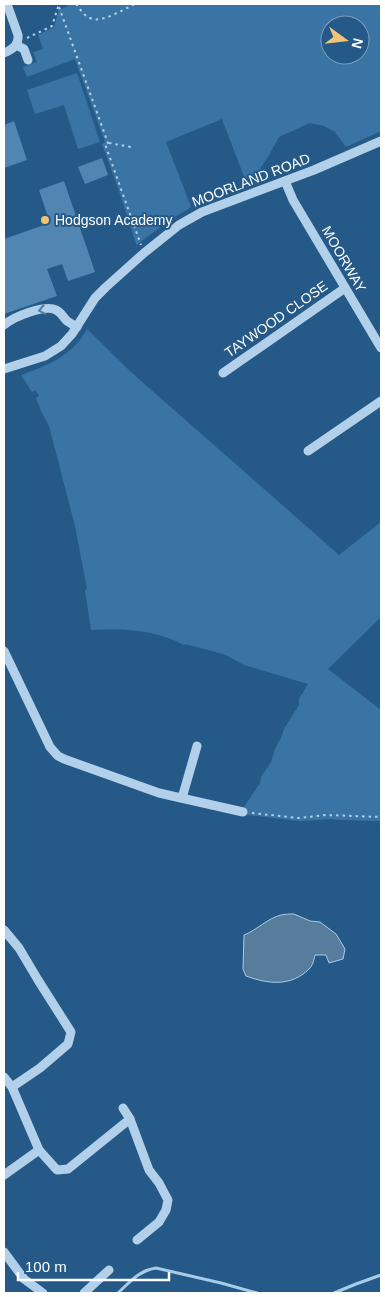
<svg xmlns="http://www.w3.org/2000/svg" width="385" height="1297" viewBox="0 0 385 1297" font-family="Arial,sans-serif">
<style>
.green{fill:#3a74a5;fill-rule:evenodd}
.water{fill:#577c9c;stroke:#a6ccea}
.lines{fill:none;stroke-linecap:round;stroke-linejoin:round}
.stream{stroke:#a6ccea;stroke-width:3}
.building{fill:#5286b2}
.path{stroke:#b2d0e9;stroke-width:2;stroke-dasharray:2.5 4;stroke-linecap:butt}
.minor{stroke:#b2d0e9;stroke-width:9}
.oneway{stroke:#4f7da5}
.poi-dot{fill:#f3c376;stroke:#255a88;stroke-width:2}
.labels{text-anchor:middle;stroke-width:4;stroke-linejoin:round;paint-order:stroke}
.street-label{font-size:14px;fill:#fff;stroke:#255a88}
.poi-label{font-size:14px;fill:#fff;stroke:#255a88;text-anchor:start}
</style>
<rect width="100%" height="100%" fill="#255a88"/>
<g class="green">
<path d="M71 4H381V131L346 147 335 132 324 126 310 123 279 137 269 155 261 167 259 175V182L248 187 222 119 166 142 191 207 167 222 139 243 137 246 118 188 102 144 105 142 75 59 27 77 23 67 37 62 33 52 43 49 38 35 54 27 59 9H62ZM330 25H360V55H330Z"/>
<path d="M77 73 100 142 78 149 64 105 35 114 27 90Z"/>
<path d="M87 329 132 373 339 555 381 522V617L328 669 381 710V821L338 820 331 819 300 821 247 815 244 807 260 783 261 777 271 762 275 749 281 738 284 729 299 705V699L308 684 244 665 226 655 212 651 185 644 184 645C156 630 122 628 91 630L85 590 87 589 75 526 49 426 41 411 36 398 39 396 35 390 32 392 21 375C49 365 72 356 87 329Z"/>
</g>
<path class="water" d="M294 914 310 921 320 922 336 934 345 949 343 959 329 963 326 955H315C314 959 313 966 309 969 291 987 268 984 246 976L243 969 244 935C257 930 268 918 281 915 285 914 290 914 294 914Z"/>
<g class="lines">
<g class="stream">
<path d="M118 1293C131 1281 138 1271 156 1268L221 1283 257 1293"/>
<path d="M334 1293 356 1284 381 1275"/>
</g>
</g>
<g class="building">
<path d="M14 121 27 160 4 168V125Z"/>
<path d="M102 158 108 175 85 184 78 167Z"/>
<path d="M64 181 95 272 68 281 62 264 47 269 57 296 4 314V239L50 223 39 190Z"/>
</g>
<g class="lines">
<g class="path">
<path d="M76 4C80 9 83 15 90 18 101 24 124 9 135 4"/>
<path d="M59 7 108 143 105 144 141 245"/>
<path d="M27 38 52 26 58 7 61 4"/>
<path d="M109 143 131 147"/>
<path d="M252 813 298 818 326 815 381 817"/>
</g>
<g class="minor">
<path d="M16 45 24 49 28 60"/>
<path d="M4 53C13 49 19 45 18 35L7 4"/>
<path d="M285 181 293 200 381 348"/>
<path d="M4 325C13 317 45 304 56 310 61 312 63 317 67 321 70 323 73 325 77 327"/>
<path d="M4 369 45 356 61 346 72 334 95 298 106 287 144 253 179 225 202 212 314 170 381 141"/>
<path d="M223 373 345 288"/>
<path d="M308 451 381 401"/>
<path d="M4 651 50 747 58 756 64 759 159 793 243 812"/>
<path d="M182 798 197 746"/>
<path d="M4 930 19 948 38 980 71 1032 68 1044 40 1068 12 1087"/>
<path d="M4 1077 12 1087 39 1150 57 1170 68 1169 130 1119 149 1170 159 1183 168 1200 166 1210 159 1222 137 1240"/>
<path d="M123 1108 130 1119"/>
<path d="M4 1175 39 1150"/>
<path d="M4 1252 24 1279 43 1293"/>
<path d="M84 1293 109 1270"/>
</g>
</g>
<defs><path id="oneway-chevron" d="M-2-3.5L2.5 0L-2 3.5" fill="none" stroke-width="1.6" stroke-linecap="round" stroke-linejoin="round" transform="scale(1.25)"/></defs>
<use class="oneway" href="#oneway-chevron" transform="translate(42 310) rotate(169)"/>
<circle class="poi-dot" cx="45" cy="220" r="5"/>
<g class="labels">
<g class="street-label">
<text transform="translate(251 180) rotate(-21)" y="5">MOORLAND ROAD</text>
<text transform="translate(344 259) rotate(60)" y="5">MOORWAY</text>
<text transform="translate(276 319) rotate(-35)" y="5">TAYWOOD CLOSE</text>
</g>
<g class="poi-label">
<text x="55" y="225">Hodgson Academy</text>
</g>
</g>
<rect width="385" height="1297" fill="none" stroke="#ffffff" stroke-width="10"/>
<g transform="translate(345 40) rotate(105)"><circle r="24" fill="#255a88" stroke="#7c9cb8"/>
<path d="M0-4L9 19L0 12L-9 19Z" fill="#f3c376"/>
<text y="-8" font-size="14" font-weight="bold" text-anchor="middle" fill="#ffffff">N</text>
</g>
<path d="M18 1272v8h151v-8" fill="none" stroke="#ffffff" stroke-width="2.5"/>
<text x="25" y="1272" font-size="15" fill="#ffffff" stroke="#255a88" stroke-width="4" paint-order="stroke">100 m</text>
</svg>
